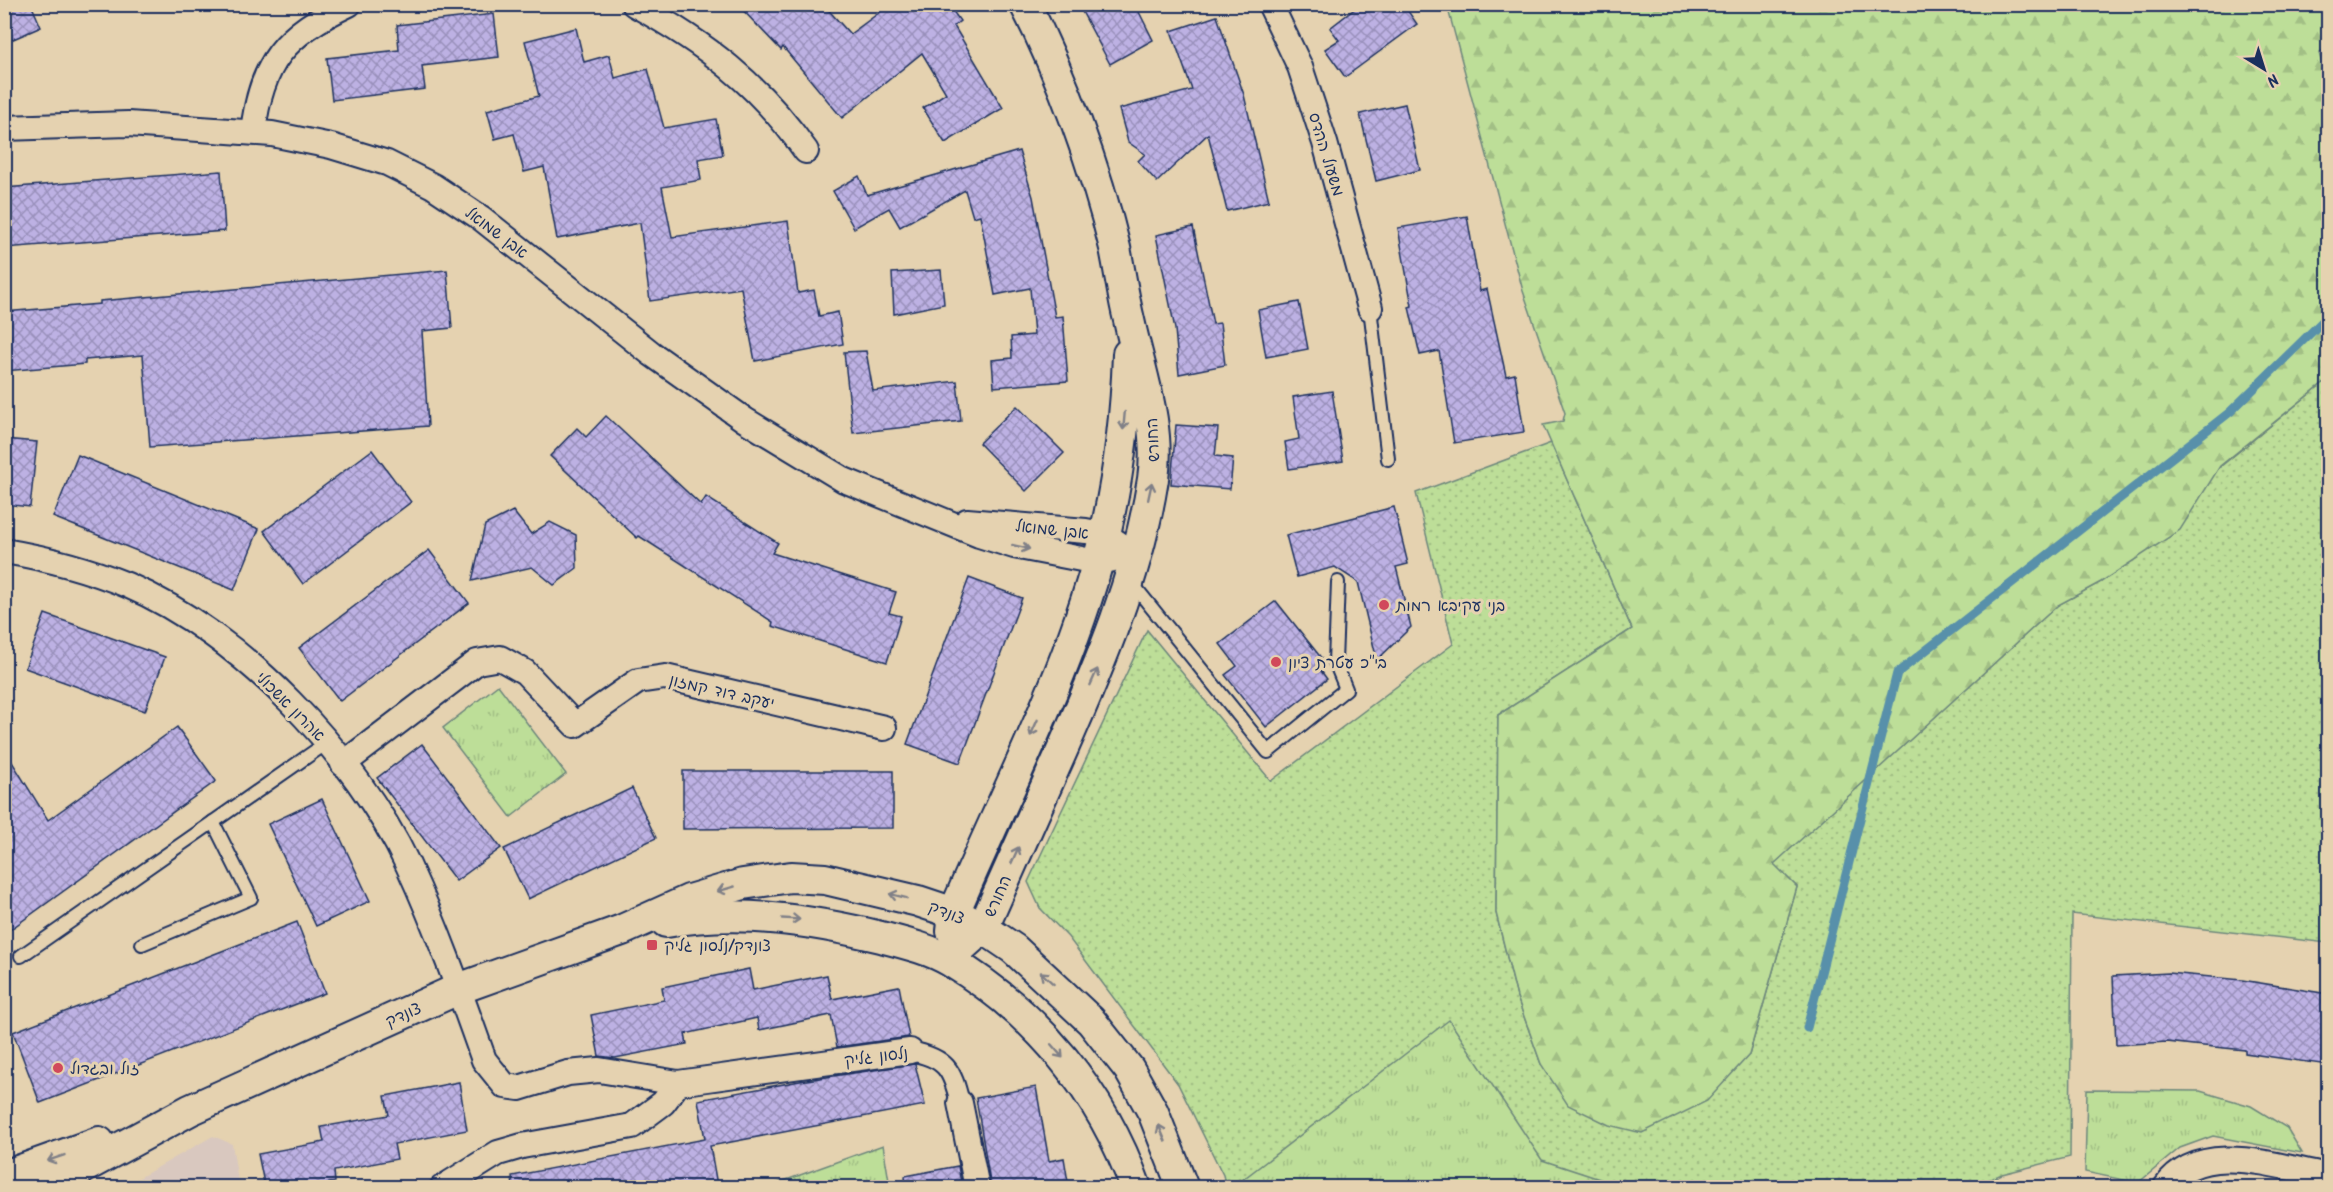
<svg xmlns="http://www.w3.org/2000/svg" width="2333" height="1192" viewBox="0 0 2333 1192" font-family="Kalam,'Playpen Sans Hebrew',sans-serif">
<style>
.built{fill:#d9c8bf}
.grass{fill:url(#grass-dots);stroke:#6c867b;stroke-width:1.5}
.forest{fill:url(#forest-firs);stroke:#6c867b;stroke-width:1.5}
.park{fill:url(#park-tufts);stroke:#6c867b;stroke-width:1.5}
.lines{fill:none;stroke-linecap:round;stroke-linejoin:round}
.stream{stroke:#5890aa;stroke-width:9}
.building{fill:url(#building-cross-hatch);stroke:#1b2f5e;stroke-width:1.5}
.service-casing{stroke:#1b2f5e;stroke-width:16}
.pedestrian-casing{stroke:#1b2f5e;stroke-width:22}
.minor-casing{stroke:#1b2f5e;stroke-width:28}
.tertiary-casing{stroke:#1b2f5e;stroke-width:34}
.service{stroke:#e5d2b0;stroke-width:12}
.pedestrian{stroke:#e5d2b0;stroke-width:18}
.minor{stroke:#e5d2b0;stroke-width:24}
.tertiary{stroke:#e5d2b0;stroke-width:30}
.oneway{stroke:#808087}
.poi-dot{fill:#d1495b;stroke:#e5d2b0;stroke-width:2}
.labels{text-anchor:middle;stroke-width:6;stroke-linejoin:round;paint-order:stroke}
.street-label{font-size:16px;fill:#1b2f5e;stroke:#e5d2b0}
.poi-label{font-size:16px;fill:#1b2f5e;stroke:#e5d2b0;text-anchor:start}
</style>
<defs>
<pattern id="grass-dots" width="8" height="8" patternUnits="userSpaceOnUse" patternTransform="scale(1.5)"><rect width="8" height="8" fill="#bdde98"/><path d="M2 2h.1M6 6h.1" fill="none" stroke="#a2bf85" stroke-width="1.8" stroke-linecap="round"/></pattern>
<pattern id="forest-firs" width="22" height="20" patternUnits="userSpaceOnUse" patternTransform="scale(1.5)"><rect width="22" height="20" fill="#bdde98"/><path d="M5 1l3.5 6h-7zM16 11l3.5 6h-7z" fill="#a2bf85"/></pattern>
<pattern id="park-tufts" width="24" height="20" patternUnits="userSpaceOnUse" patternTransform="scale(1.5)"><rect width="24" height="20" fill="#bdde98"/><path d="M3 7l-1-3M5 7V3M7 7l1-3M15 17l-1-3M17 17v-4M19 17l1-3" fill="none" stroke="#a2bf85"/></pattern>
<pattern id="building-cross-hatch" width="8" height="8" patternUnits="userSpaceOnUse" patternTransform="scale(1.5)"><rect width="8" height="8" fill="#bdb1e3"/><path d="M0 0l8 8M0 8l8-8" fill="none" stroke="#9990bb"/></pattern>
</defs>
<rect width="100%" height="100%" fill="#e5d2b0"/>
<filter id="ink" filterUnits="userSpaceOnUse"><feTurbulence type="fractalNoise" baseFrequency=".0167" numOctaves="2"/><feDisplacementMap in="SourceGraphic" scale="12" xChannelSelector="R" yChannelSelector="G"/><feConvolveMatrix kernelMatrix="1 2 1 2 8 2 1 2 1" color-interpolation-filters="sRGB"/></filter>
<g filter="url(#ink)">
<path class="built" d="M213 1136 232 1144 239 1187H123Z"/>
<path class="grass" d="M2328 379V943L2072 914 2070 1157 2002 1174 1969 1188 1226 1187 1223 1175 1178 1084 1068 937 1040 908 1028 882 1147 630 1271 781 1453 644 1416 493 1551 443 1632 629 1498 715 1496 913 1517 997 1541 1064 1749 1055 1797 887 1773 864 2058 605 2101 582 2220 467Z"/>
<path class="forest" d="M1447 5H2328V46L2319 53 2328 84V379L2220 466 2180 530 2101 582 2058 605 1774 864 1797 887 1749 1055 1707 1101 1642 1133 1609 1125 1568 1105 1541 1064 1517 997 1496 913 1498 715 1632 629 1543 425 1563 421 1565 413 1523 291Z"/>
<g class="park">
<path d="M498 685 566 774 511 817 443 728Z"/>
<path d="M1449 1020 1542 1160 1624 1187H1244L1241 1181Z"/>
<path d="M2087 1090 2200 1091 2251 1106 2287 1128 2302 1153 2213 1136 2180 1148 2138 1183 2085 1172Z"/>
<path d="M883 1145 890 1187H767Z"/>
</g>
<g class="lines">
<path class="stream" d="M1807 1028 1897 673 2230 412 2328 316"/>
</g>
<g class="building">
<path d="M4 4H31L41 27 4 43Z"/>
<path d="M737 4H823L850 34 891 4H948L960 21 954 26 1003 108 945 143 923 108 946 93 922 53 842 118 783 47 781 50Z"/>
<path d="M1078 4H1135L1153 40 1110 64Z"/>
<path d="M1361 4H1403L1417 24 1345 77 1325 49 1339 40 1330 28Z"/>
<path d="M494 14 499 57 422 66 425 89 332 100 327 58 399 50 397 25Z"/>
<path d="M1217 16 1244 95 1269 201 1227 211 1208 134 1157 182 1138 161 1145 154 1128 142 1119 109 1192 90 1171 31Z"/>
<path d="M576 28 584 62 609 55 615 78 648 69 664 128 716 119 723 155 698 159 701 180 662 187 672 237 788 221 798 293 814 290 819 316 838 312 843 344 755 361 741 288 650 301 640 223 557 239 544 167 524 172 514 134 495 139 487 110 539 96 525 41Z"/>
<path d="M1405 104 1420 170 1376 181 1360 114Z"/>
<path d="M1019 151 1033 197 1055 317 1063 316 1068 381 994 387 992 360 1012 358 1011 337 1034 335 1030 288 995 295 980 215 973 217 965 190 900 227 889 208 854 228 833 191 859 176 867 195Z"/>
<path d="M221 171 225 231 4 248V188Z"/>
<path d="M1467 216 1480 291 1487 289 1506 376 1515 374 1524 432 1454 443 1439 351 1420 355 1409 307 1412 306 1398 228Z"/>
<path d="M1193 227 1213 324 1220 323 1225 365 1179 374 1175 329 1156 235Z"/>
<path d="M447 270 452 328 422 331 428 426 150 447 143 355 85 360V364L4 371V312L100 304V301Z"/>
<path d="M941 270 944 304 894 314 892 273Z"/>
<path d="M1299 302 1308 349 1266 357 1258 310Z"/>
<path d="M866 351 873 391 957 381 961 421 853 433 844 352Z"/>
<path d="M1332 391 1343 461 1289 469 1285 442 1299 439 1293 397Z"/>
<path d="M1017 406 1064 453 1026 491 979 443Z"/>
<path d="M606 416 701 505 706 497 778 543 772 553 896 592 889 613 901 616 887 662 772 626 773 622 639 536 637 538 550 456 577 428 586 437Z"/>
<path d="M1176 425 1218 428 1215 456 1233 458 1230 489 1171 484Z"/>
<path d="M4 439 37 442 30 507 4 504Z"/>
<path d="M372 450 411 502 303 584 264 531Z"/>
<path d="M78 455 259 529 234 590 53 517Z"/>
<path d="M1394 507 1408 564 1396 567 1411 627 1377 660 1358 582 1335 567 1297 577 1286 535Z"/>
<path d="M513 511 531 534 550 522 576 535 577 568 554 585 532 567 472 581 485 525Z"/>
<path d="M429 550 469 603 340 701 299 648Z"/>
<path d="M969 578 1022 598 960 763 907 744Z"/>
<path d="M1276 601 1322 659 1316 664 1327 679 1266 727 1225 675 1237 666 1220 644Z"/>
<path d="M45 614 165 657 145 711 25 668Z"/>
<path d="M177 727 216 781 4 934V749L48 820Z"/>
<path d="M422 744 501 848 456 881 377 778Z"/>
<path d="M683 771H893V828L683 829Z"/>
<path d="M632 788 656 838 528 899 504 849Z"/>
<path d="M322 799 370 901 316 926 268 824Z"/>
<path d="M297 922 325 993 40 1103 13 1032Z"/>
<path d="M749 969 753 990 827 975 832 999 899 986 909 1037 837 1047 831 1015 759 1030 757 1018 685 1034 687 1044 615 1058 599 1056 591 1015 664 1000 662 987Z"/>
<path d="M2169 973 2242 980 2328 994V1065L2245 1053V1050L2193 1045 2167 1042 2116 1045 2113 976Z"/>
<path d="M915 1064 925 1105 710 1146 717 1185 704 1188H513L512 1176 705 1139 698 1100 800 1081Z"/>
<path d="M459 1082 467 1130 394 1144 397 1159 334 1171 335 1182 306 1188H265L258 1154 324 1142 321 1127 389 1115 385 1096Z"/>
<path d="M1036 1087 1049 1161 1064 1158 1069 1188H991L976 1098Z"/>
<path d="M958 1166 962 1188H906L905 1176Z"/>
</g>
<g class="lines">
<defs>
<g id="service">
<path d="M1370 308 1388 459"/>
<path d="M1131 582 1268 752 1346 689 1335 662 1338 582"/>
<path d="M142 944 251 898 213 822"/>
<path d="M21 956 328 742"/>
</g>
<path id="pedestrian" d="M910 1051C946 1058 952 1069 960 1103"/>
<g id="minor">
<path d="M634 4C706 44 758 83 806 151"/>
<path d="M1270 4 1300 67 1325 143 1370 308"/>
<path d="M4 128 128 124 272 134 331 146 387 163 433 186 481 218 652 354 745 420 844 480 979 535 1014 546 1097 562 1136 555"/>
<path d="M253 132C261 62 285 34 349 4"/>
<path d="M967 521 1086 531 1104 534 1118 543"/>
<path d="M4 551C46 558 88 569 127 585 240 633 356 755 408 865 437 928 461 995 484 1060L505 1086 519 1088 568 1073 599 1070 678 1083 910 1051"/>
<path d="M343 764 477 662 500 658 525 672 575 725 638 681 665 677 884 728"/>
<path d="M960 1103 977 1188"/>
<path d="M442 1188 498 1153 522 1146 632 1126 663 1103 678 1083"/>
<path d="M2165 1188C2199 1139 2275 1166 2324 1175"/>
</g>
<g id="tertiary">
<path d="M666 922C739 909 811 920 881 937 904 943 930 949 950 961 1037 1013 1102 1092 1136 1188"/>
<path d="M952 931 954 913C1006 790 1074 664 1105 534 1119 474 1126 415 1128 354"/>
<path d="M948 959 983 928C1009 870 1035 811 1061 753 1100 665 1138 575 1153 479 1161 425 1140 372 1129 320 1123 296 1120 272 1115 248 1096 169 1062 76 1025 4"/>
<path d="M4 1176 99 1142"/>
<path d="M46 1188 190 1110 458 989 622 930 689 900 743 884 791 877 825 879 918 901 954 913 983 928 1014 949 1091 1021 1129 1069 1153 1112 1183 1188"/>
</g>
</defs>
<use href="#service" class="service-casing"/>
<use href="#pedestrian" class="pedestrian-casing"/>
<use href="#minor" class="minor-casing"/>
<use href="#tertiary" class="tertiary-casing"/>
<use href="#service" class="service"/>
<use href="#pedestrian" class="pedestrian"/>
<use href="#minor" class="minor"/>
<use href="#tertiary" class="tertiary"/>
</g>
<defs><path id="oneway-shaft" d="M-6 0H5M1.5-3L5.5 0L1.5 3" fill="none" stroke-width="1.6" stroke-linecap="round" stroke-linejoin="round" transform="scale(1.5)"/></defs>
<g class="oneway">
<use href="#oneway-shaft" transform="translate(1124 421) rotate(95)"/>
<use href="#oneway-shaft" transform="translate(1150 491) rotate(-78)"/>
<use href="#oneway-shaft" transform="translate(1021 547) rotate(13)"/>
<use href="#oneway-shaft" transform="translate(1094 677) rotate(-66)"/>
<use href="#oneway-shaft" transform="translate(1034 728) rotate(114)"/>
<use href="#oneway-shaft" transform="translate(1015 855) rotate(-66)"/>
<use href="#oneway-shaft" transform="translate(726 889) rotate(164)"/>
<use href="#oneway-shaft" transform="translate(898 896) rotate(-166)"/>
<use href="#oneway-shaft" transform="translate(791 919) rotate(3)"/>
<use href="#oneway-shaft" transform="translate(1047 978) rotate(-138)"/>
<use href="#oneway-shaft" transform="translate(1057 1051) rotate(49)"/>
<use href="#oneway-shaft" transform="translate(1162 1133) rotate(-113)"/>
<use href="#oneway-shaft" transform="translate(56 1158) rotate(161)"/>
</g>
</g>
<g class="poi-dot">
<circle cx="1384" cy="605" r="6"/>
<circle cx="1276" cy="662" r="6"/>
<rect x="646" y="939" width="12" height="12" rx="3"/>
<circle cx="58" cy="1068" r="6"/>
</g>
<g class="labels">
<g class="street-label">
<text transform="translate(1327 154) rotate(73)" y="6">משעול ההדס</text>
<text transform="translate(497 232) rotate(37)" y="6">אבן שמואל</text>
<text transform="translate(1152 440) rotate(-93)" y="6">החורש</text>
<text transform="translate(1052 529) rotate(6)" y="6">אבן שמואל</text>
<text transform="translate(722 691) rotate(13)" y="6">יעקב דוד קמזון</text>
<text transform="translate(291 706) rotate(45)" y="6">אהרון אשכולי</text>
<text transform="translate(997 896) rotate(-66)" y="6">החורש</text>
<text transform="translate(947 912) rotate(22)" y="6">צונדק</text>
<text transform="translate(403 1014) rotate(-24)" y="6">צונדק</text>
<text transform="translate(876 1056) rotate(-7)" y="6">נלסון גליק</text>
</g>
<g class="poi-label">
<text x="1396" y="611">בני עקיבא רמות</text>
<text x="1288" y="668">בי"כ עטרת ציון</text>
<text x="664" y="951">צונדק/נלסון גליק</text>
<text x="70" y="1074">זול ובגדול</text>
</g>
</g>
<rect width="2333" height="1192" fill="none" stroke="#e5d2b0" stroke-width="24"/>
<rect x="12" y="12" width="2309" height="1168" fill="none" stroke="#1b2f5e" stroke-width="2" filter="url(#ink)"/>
<g transform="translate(2264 69) rotate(142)" stroke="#e5d2b0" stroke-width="4.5" paint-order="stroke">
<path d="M0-4.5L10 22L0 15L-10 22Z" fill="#1b2f5e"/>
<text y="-9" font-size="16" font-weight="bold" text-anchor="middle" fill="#1b2f5e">N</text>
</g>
</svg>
